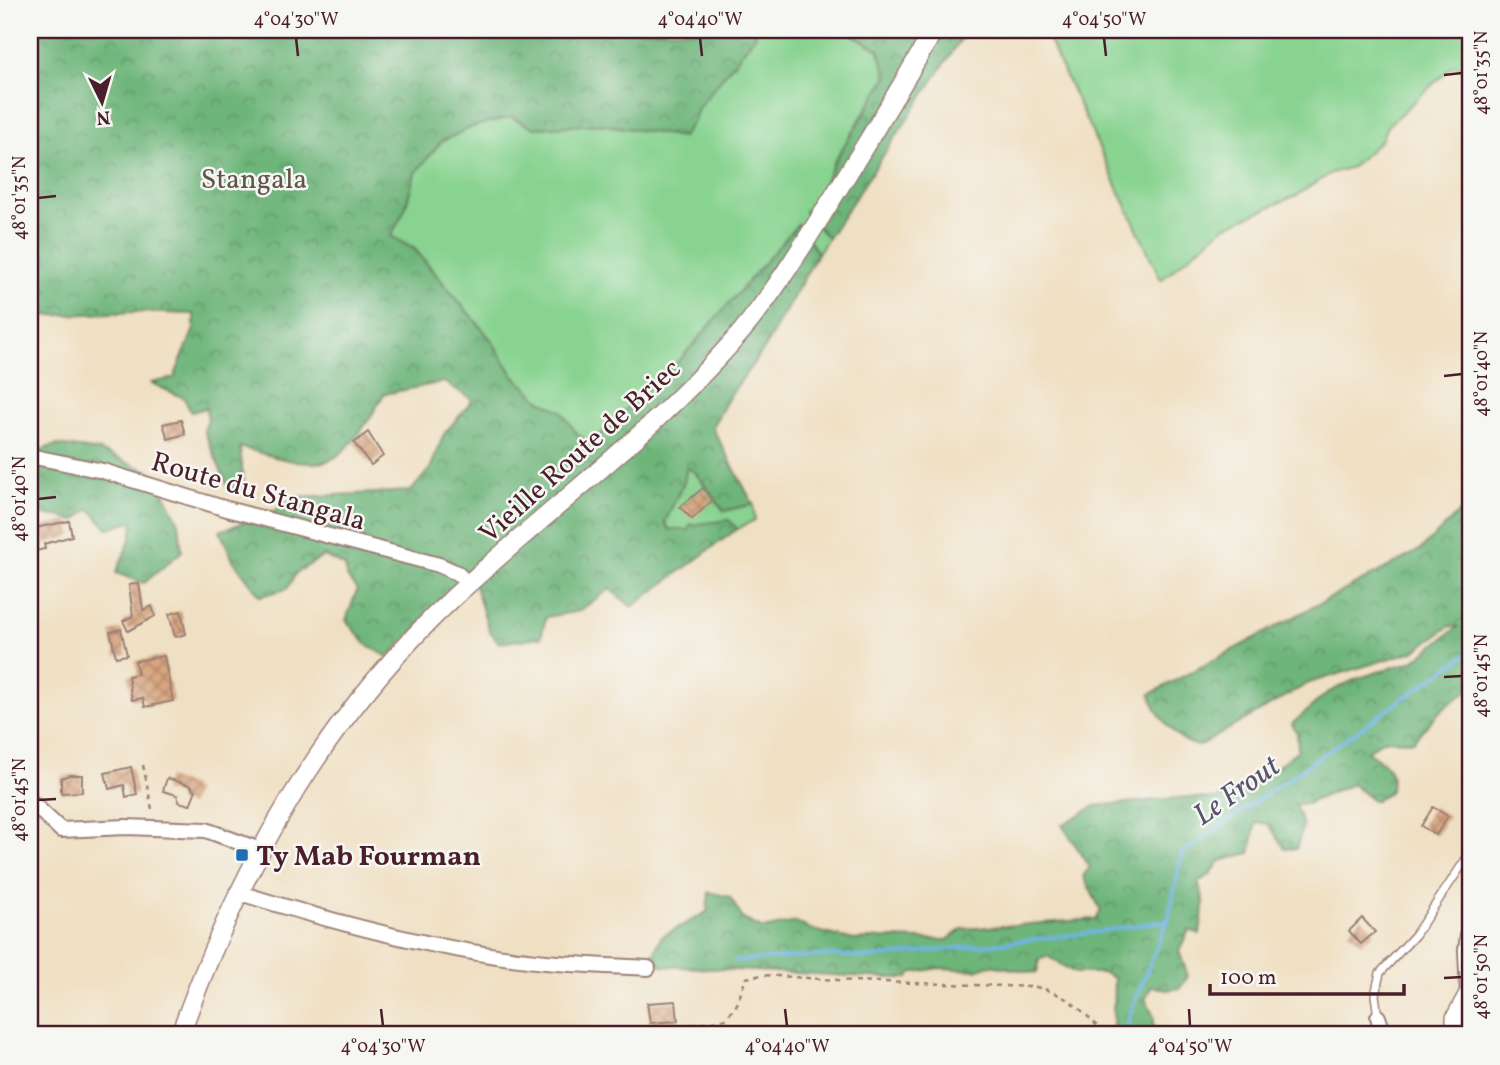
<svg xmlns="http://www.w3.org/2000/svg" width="1500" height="1065" viewBox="0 0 1500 1065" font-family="Vollkorn,serif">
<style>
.grass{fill:#88d390;stroke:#69795e;stroke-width:2}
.forest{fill:url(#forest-crowns);stroke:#5c6a52;stroke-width:2}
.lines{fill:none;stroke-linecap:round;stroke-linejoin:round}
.stream{stroke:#72b5e7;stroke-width:3.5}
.building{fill:url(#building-cross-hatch)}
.service-casing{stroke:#9d8077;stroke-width:10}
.minor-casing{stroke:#9d8077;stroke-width:18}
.tertiary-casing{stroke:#9d8077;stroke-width:21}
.primary-casing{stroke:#9d8077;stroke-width:24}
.path{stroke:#9d8077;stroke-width:2.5;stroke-dasharray:5 5;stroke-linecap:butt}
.service{stroke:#fff;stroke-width:7}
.minor{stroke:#fff;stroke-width:14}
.tertiary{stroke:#fff;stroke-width:18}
.primary{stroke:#fff;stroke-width:21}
.ticks{fill:none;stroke:#4a1f2b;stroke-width:2.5}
.poi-dot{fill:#1f6fb2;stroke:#f6f6f2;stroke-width:2.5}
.labels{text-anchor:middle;stroke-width:5;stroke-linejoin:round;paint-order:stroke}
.park-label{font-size:28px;fill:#5d5549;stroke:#f6f6f2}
.street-label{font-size:28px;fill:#4a1f2b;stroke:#f6f6f2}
.poi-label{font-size:28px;font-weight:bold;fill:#4a1f2b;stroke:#f6f6f2;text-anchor:start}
.water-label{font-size:30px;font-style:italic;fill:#58546d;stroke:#f6f6f2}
.neatline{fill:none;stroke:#4a1f2b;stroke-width:2.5}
.ticks-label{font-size:18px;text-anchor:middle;fill:#4a1f2b}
</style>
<defs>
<pattern id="forest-crowns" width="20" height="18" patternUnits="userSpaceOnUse" patternTransform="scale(1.75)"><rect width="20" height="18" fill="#6eb57a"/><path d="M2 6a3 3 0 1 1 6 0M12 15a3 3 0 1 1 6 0" fill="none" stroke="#5c9364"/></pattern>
<pattern id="building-cross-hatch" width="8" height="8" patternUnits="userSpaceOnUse" patternTransform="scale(1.75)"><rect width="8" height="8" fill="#d8a680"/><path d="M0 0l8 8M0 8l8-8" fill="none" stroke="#b18769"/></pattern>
</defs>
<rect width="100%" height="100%" fill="#f6f6f2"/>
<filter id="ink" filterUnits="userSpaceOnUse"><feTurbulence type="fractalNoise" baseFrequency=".0143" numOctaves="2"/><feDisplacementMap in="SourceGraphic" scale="14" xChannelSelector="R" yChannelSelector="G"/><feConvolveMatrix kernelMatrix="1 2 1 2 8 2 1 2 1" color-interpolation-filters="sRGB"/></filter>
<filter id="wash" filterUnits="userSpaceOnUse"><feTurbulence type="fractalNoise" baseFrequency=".00686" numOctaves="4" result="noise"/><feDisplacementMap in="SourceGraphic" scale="28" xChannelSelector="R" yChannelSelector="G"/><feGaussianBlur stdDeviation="1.57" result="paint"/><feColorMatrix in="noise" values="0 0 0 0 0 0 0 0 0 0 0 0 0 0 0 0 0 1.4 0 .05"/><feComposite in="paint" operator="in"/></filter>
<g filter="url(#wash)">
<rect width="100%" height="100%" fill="#f0e0c3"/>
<g class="grass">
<path d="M754 30H844L879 50 887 76 834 162 821 191 805 212 828 238 818 253 798 225 679 361 639 394 610 428 587 442 577 434 561 411 541 401 513 375 490 338 415 249 391 236 405 209 415 173 442 141 474 126 511 117 534 128 600 124 682 137 694 120 698 108 755 36Z"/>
<path d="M1044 30H1470V73L1454 65 1387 126 1381 140 1352 167 1331 173 1297 195 1224 227 1161 280Z"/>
<path d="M686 467 694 472 724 510 753 504 755 520 737 529 729 520 689 530 669 529 665 522 666 516 684 482Z"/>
</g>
<g class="forest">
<path d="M30 30H754L755 36 698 108 694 120 682 137 600 124 534 128 511 117 474 126 442 141 415 173 405 209 391 236 414 249 490 338 513 375 541 401 561 411 577 434 587 442 610 428 639 394 679 361 798 224 818 253 764 349 729 397 712 427 753 504 724 511 695 472 687 467 684 482 665 522 669 529 689 530 690 525 729 520 737 529 632 607 610 589 579 611 546 617 541 637 499 643 489 630 471 574 388 657 366 644 346 620 357 590 347 577 345 566 324 556 296 573 287 589 260 596 233 560 220 531 274 511 297 497 411 491 430 469 444 434 473 400 444 382 384 394C373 414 352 450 330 460 308 470 262 453 240 447L244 488 230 492 204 431 208 420 206 408 191 412 184 398 151 383 174 378 194 329V314L136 312 37 316 30 325Z"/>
<path d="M844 30H967L828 238 805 212 821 191 834 162 887 77 879 50Z"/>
<path d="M57 445 100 451 155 474 179 523 182 551 144 583 116 573 131 538 133 521 108 529 90 509 74 521 58 516 30 514V452Z"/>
<path d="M1470 502V689L1442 709 1413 741 1383 740 1367 751C1385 763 1398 770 1389 793L1374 801 1352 784 1306 804H1295L1303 826 1296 849 1285 848 1268 824 1256 822 1250 853 1220 861 1210 875 1198 882 1204 901 1200 934 1189 930 1179 951 1188 976 1180 988 1167 990 1152 986 1145 999 1154 1017 1153 1035H1108L1113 1026 1114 978 1104 973H1075L1047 956 1039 959 1037 973 990 965 976 970 939 968 910 973 909 978H887L662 966 654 954 661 937 707 912 709 892 730 897 743 919 763 929 796 922 809 929 854 940 889 938 947 940 962 929 1096 919 1101 910 1083 876 1090 867 1062 825 1095 806 1187 797 1217 799 1255 784 1298 750 1297 733 1292 724 1327 693 1356 679 1413 661 1458 627 1450 626 1414 651 1309 683 1199 746C1176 742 1156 715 1150 694L1420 550Z"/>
</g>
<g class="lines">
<g class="stream">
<path d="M735 961 833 955 872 958 1096 932 1167 920"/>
<path d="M1125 1035 1132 1008 1168 920 1182 853 1470 652"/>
</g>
</g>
<g id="blocks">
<g class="building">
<path d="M181 420 185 434 168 439 163 424Z"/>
<path d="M368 432 383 456 371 465 354 443Z"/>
<path d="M703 488 713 500 692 519 680 507Z"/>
<path d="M69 521 72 536 44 544 45 549 35 551 34 543 30 544V529Z"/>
<path d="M139 583 143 610 152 606 155 616 128 631 123 621 133 616 129 585Z"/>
<path d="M181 611 186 634 175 637 169 614Z"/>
<path d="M121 629 127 655 116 657 110 632Z"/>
<path d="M164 656 173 701 145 707 143 698 132 700 128 676 138 674 135 661Z"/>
<path d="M131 767 137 794 126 797 124 785 109 789 105 773Z"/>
<path d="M69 775H82V792L61 793V778Z"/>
<path d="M167 778 192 786V789L196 790 190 805 179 802 177 795 163 791Z"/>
<path d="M1433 807 1448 816 1436 835 1421 826Z"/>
<path d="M1362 918 1375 932 1361 944 1349 931Z"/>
<path d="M676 1001 678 1021 650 1023 647 1003Z"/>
</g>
</g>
</g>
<g filter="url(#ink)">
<use href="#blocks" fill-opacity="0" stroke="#9d8077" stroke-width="2"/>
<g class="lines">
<defs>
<path id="service" d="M1378 1017 1375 995 1380 973 1415 935 1470 853"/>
<g id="minor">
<path d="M30 456 103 471 227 509 439 565 457 573 468 584"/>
<path d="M30 801 61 830 126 827 206 830 260 850"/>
<path d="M237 892C329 921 440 951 536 961 573 965 611 966 648 968"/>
<path d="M1468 996 1466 950 1470 919"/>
<path d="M1378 1017 1384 1035"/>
</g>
<path id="tertiary" d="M180 1035C240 867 323 719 455 596 551 507 656 431 742 331 776 290 803 245 832 199 867 143 901 87 934 30"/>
<path id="primary" d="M1457 1035V1018L1470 994"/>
</defs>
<use href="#service" class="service-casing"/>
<use href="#minor" class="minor-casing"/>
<use href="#tertiary" class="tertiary-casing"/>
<use href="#primary" class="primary-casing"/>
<g class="path">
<path d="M143 765 153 814"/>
<path d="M633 1035 726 1019 737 1004 746 978 762 975 853 981 1036 987C1068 994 1084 1012 1106 1035"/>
</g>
<use href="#service" class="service"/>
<use href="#minor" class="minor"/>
<use href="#tertiary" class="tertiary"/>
<use href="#primary" class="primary"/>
</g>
</g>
<path class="ticks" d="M296 38 298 56M700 38 702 56M1104 38 1106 56M1444 75 1462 73M38 198 56 196M1444 376 1462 374M38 499 56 497M1444 677 1462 676M38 800 56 799M1444 978 1462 977M381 1009 383 1026M785 1009 787 1026M1189 1009 1190 1026"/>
<rect class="poi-dot" x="235" y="848" width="14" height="14" rx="3.5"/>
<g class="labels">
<g class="park-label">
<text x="254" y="188">Stangala</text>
</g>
<g class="street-label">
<text transform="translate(579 450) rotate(-42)" y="10">Vieille Route de Briec</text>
<text transform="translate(259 490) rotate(16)" y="10">Route du Stangala</text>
</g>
<g class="poi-label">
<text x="256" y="865">Ty Mab Fourman</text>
</g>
<g class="water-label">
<text transform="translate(1236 790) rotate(-35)" y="10">Le Frout</text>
</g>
</g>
<rect width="1500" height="1065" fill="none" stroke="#f6f6f2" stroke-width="77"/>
<g transform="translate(102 102) rotate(175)" stroke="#f6f6f2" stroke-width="5" paint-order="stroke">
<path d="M0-5L12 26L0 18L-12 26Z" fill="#4a1f2b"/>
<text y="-10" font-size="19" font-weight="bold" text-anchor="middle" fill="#4a1f2b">N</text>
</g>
<path d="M1210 984v10h194v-10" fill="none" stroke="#4a1f2b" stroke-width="3.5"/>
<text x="1220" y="984" font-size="21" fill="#4a1f2b" stroke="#f6f6f2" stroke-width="5" paint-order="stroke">100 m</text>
<rect x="38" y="38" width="1424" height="988" class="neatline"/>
<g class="ticks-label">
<text x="296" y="25">4°04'30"W</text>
<text x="700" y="25">4°04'40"W</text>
<text x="1104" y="25">4°04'50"W</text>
<text transform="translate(1481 73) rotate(-90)" y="6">48°01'35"N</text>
<text transform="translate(19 198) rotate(-90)" y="6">48°01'35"N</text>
<text transform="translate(1481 374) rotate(-90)" y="6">48°01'40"N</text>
<text transform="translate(19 499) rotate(-90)" y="6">48°01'40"N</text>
<text transform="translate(1481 676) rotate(-90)" y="6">48°01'45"N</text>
<text transform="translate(19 800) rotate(-90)" y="6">48°01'45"N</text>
<text transform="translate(1481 977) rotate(-90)" y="6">48°01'50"N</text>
<text x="383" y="1052">4°04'30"W</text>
<text x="787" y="1052">4°04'40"W</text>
<text x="1190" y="1052">4°04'50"W</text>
</g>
</svg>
